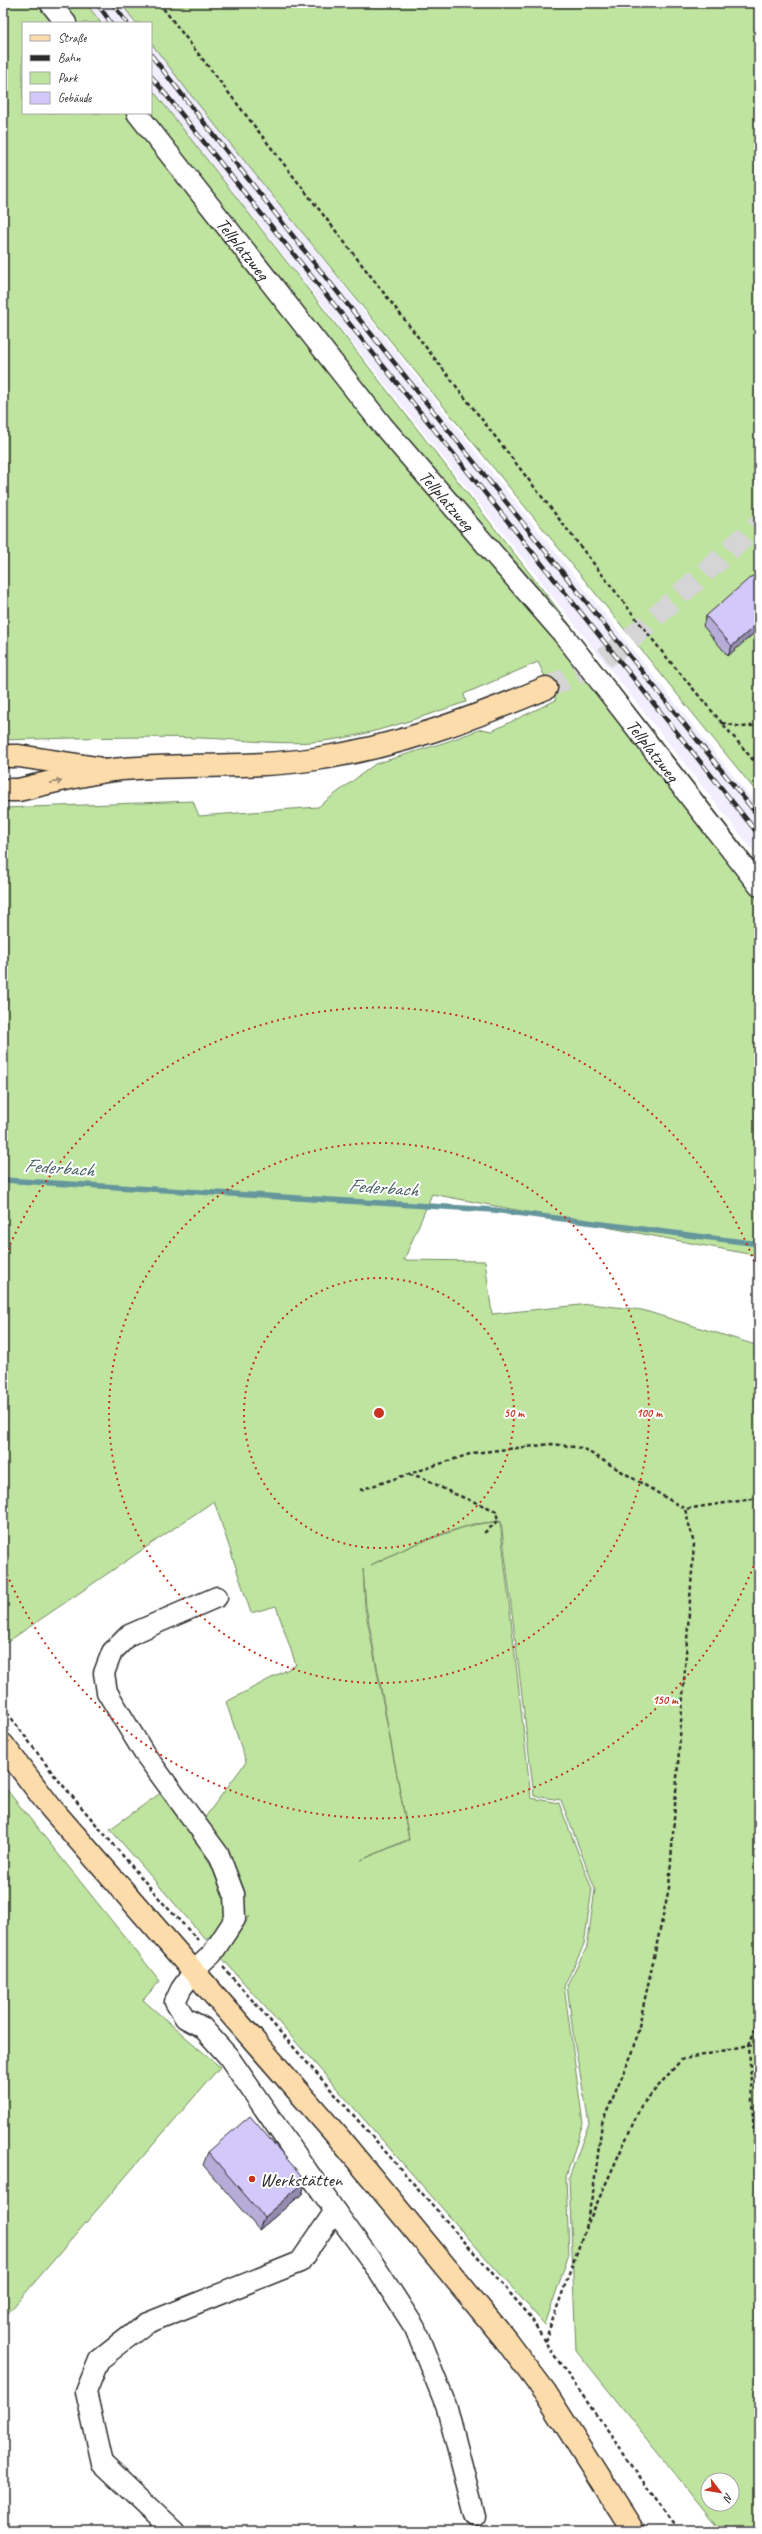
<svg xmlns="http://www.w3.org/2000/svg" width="762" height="2534" viewBox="0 0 762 2534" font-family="Caveat,sans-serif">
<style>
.built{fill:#f2eefe}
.green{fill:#bee49f;stroke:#748865;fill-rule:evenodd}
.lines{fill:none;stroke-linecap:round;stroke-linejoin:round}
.stream{stroke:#65969b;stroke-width:5.5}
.major-tunnel{stroke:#d5d5d5;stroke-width:22;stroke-dasharray:22 11;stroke-linecap:butt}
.minor-casing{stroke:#2b2b2b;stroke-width:23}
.major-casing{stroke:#2b2b2b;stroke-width:25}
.path{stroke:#2b2b2b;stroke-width:2.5;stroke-dasharray:4 3;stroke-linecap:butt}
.minor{stroke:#fff;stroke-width:20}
.major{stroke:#fddcac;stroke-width:22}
.rail-casing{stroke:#2b2b2b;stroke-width:4.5}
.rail{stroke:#fff;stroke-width:3;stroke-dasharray:9;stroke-linecap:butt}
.wall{fill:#b5acd7;stroke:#2b2b2b}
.shaded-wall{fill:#948caf;stroke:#2b2b2b}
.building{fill:#d3c8fa;stroke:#2b2b2b}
.oneway{stroke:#94846c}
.ring{fill:none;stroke:#c8321e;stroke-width:2;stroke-dasharray:2 4}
.poi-dot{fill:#c8321e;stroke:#fff;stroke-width:1.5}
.labels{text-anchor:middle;stroke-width:4;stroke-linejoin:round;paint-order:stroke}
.street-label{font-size:19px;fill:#2b2b2b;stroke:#fff}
.poi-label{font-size:19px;fill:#2b2b2b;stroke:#fff;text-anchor:start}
.water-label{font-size:20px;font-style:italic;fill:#486063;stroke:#fff}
.centre{fill:#c8321e;stroke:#fff;stroke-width:2}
.ring-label{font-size:12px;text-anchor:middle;font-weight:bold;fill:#c8321e;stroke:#fff;stroke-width:4;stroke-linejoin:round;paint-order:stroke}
</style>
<rect width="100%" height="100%" fill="#fff"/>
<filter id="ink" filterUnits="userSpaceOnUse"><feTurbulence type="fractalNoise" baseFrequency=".025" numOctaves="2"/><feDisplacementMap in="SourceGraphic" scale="8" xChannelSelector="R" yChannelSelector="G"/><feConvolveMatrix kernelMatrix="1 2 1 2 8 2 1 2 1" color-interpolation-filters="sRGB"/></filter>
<g filter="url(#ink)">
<g class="built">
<path d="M86 3H121L136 23H101Z"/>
<path d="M151 43 759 808V858L151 88Z"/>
</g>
<g class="green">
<path d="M3 3H86L101 23H23V113H151V88L759 867V1256L432 1194 404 1260 485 1261 492 1314 590 1304 642 1310 759 1346V2531H721L576 2350 569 2178 589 2123 574 2041 567 1985 587 1947 595 1889 561 1800 534 1796 501 1521C454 1525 413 1544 371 1565L413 1545 473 1524 500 1522 531 1798 559 1803 592 1889 584 1945 564 1986 583 2123 566 2177 569 2254 545 2325 222 1958 250 1916 245 1918 223 1854 203 1820 246 1762 226 1702 296 1665 276 1606 251 1613 214 1501 3 1645V808L193 801 199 816 318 807 375 764 443 743 482 729 492 731 556 700 538 662 464 694 466 702C421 717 370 736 323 741 282 746 241 739 200 738 134 736 69 738 3 740ZM363 1568 366 1607 409 1840 361 1860 409 1839 365 1608ZM708 2480H732V2504H708Z"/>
<path d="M121 3H759V795L190 94 151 43V23H136Z"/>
<path d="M3 1785 160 1981 143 2000 220 2067 3 2319Z"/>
<path d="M162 1792C180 1818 238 1890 223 1922 220 1928 211 1935 206 1940L110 1829Z"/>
</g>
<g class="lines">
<path class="stream" d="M3 1180 494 1210 759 1244"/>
<path class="major-tunnel" d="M546 688 594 666 628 641 759 524"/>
<defs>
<g id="minor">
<path d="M50 3 66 23"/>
<path id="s1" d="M137 113 383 426 563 634 759 886"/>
<path d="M217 1597 129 1635 112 1652 104 1673 107 1692 144 1753 219 1855 234 1894 235 1919 212 1954 194 1971 181 1989 175 2002 185 2018 202 2027 228 2056 335 2211 373 2263 415 2328 447 2408 475 2516"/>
<path d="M174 2531 102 2463 86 2392 99 2360 145 2324 300 2262 335 2211"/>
</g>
<g id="major">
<path d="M3 756H19L97 768"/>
<path d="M3 790H18C49 783 81 774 113 770 180 763 248 769 315 759 397 747 471 719 546 688"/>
<path d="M3 1745 51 1808 339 2138 505 2339 545 2392 633 2531"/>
</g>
</defs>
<use href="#minor" class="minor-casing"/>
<use href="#major" class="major-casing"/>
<g class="path">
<path d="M159 3 663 653 759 767"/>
<path d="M722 723 742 727 759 725"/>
<path d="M754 760 759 732"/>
<path d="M409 1475C424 1476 431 1482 444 1489 460 1497 479 1503 496 1511L498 1521 484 1533"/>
<path d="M360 1490 473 1453 552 1444 582 1448 685 1509"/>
<path d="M3 1707 54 1775 164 1904 198 1940"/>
<path d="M223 1967 530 2316 545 2342 678 2531"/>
<path d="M759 2047 749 2045 759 2228"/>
<path d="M588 2223 641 2106 681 2060 749 2045 759 2019"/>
<path d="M585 2228 593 2193 602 2123 634 2049 669 1888 694 1544 685 1509 759 1498"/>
<path d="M545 2341 586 2227"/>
</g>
<use href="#minor" class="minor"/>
<use href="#major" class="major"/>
<defs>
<g id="rail">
<path d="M97 3 111 23"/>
<path d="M112 3 127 23"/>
<path d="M151 55 311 259 759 817"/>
<path d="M151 76 759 835"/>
</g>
</defs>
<use href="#rail" class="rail-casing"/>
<use href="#rail" class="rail"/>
</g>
<g class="wall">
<path d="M759 584 728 656 703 626 706 616Z"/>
<path d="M208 2152 306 2181 302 2194 259 2230 203 2165Z"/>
</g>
<g class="shaded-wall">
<path d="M759 622V629L728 656 732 646Z"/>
<path d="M306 2181 302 2194 259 2230 264 2217Z"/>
</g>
<g class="building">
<path d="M752 576 759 584V622L732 646 706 616Z"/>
<path d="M250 2116 306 2181 264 2217 208 2152Z"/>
</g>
<defs><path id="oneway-shaft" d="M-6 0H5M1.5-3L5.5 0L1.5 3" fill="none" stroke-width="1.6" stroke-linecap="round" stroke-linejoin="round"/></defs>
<use class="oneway" href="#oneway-shaft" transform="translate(56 782) rotate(-11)"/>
</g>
<g class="ring">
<circle cx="379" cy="1413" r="135"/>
<circle cx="379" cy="1413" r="270"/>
<path d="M758 1555A405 405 0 0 1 3 1565M3 1261A405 405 0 0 1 758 1271"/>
</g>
<circle class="poi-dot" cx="252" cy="2179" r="4"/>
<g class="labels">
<g class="street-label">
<text dy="7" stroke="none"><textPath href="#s1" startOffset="172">Tellplatzweg</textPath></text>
<text dy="7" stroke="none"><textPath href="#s1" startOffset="496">Tellplatzweg</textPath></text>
<text dy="7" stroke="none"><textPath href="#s1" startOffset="820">Tellplatzweg</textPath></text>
</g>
<g class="poi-label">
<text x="260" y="2186">Werkstätten</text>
</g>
<g class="water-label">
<text transform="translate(59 1167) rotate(4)" y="7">Federbach</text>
<text transform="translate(383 1187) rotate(4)" y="7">Federbach</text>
</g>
</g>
<circle cx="379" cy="1413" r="6" class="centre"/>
<g class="ring-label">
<text x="514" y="1417">50 m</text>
<text x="649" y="1417">100 m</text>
<text x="665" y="1704">150 m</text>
</g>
<rect width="762" height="2534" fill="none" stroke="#fff" stroke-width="16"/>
<rect x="8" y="8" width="746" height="2518" fill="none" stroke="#2b2b2b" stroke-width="1.5" filter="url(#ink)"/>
<rect x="22" y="22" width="130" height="92" fill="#ffffff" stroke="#aaaaaa"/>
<rect x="30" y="35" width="20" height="6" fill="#fddcac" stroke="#aaaaaa"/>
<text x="58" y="42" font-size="12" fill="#2b2b2b">Straße</text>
<rect x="30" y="55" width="20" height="6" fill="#2b2b2b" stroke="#aaaaaa"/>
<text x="58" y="62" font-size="12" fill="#2b2b2b">Bahn</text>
<rect x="30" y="72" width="20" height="12" fill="#bee49f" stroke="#aaaaaa"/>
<text x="58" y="82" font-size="12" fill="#2b2b2b">Park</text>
<rect x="30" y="92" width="20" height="12" fill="#d3c8fa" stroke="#aaaaaa"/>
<text x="58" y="102" font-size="12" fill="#2b2b2b">Gebäude</text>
<g transform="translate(720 2492) rotate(121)"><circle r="19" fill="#ffffff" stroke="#aaaaaa"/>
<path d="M0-3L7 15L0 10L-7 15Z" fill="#c8321e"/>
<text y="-6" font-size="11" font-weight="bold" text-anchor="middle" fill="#2b2b2b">N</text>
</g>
</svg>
